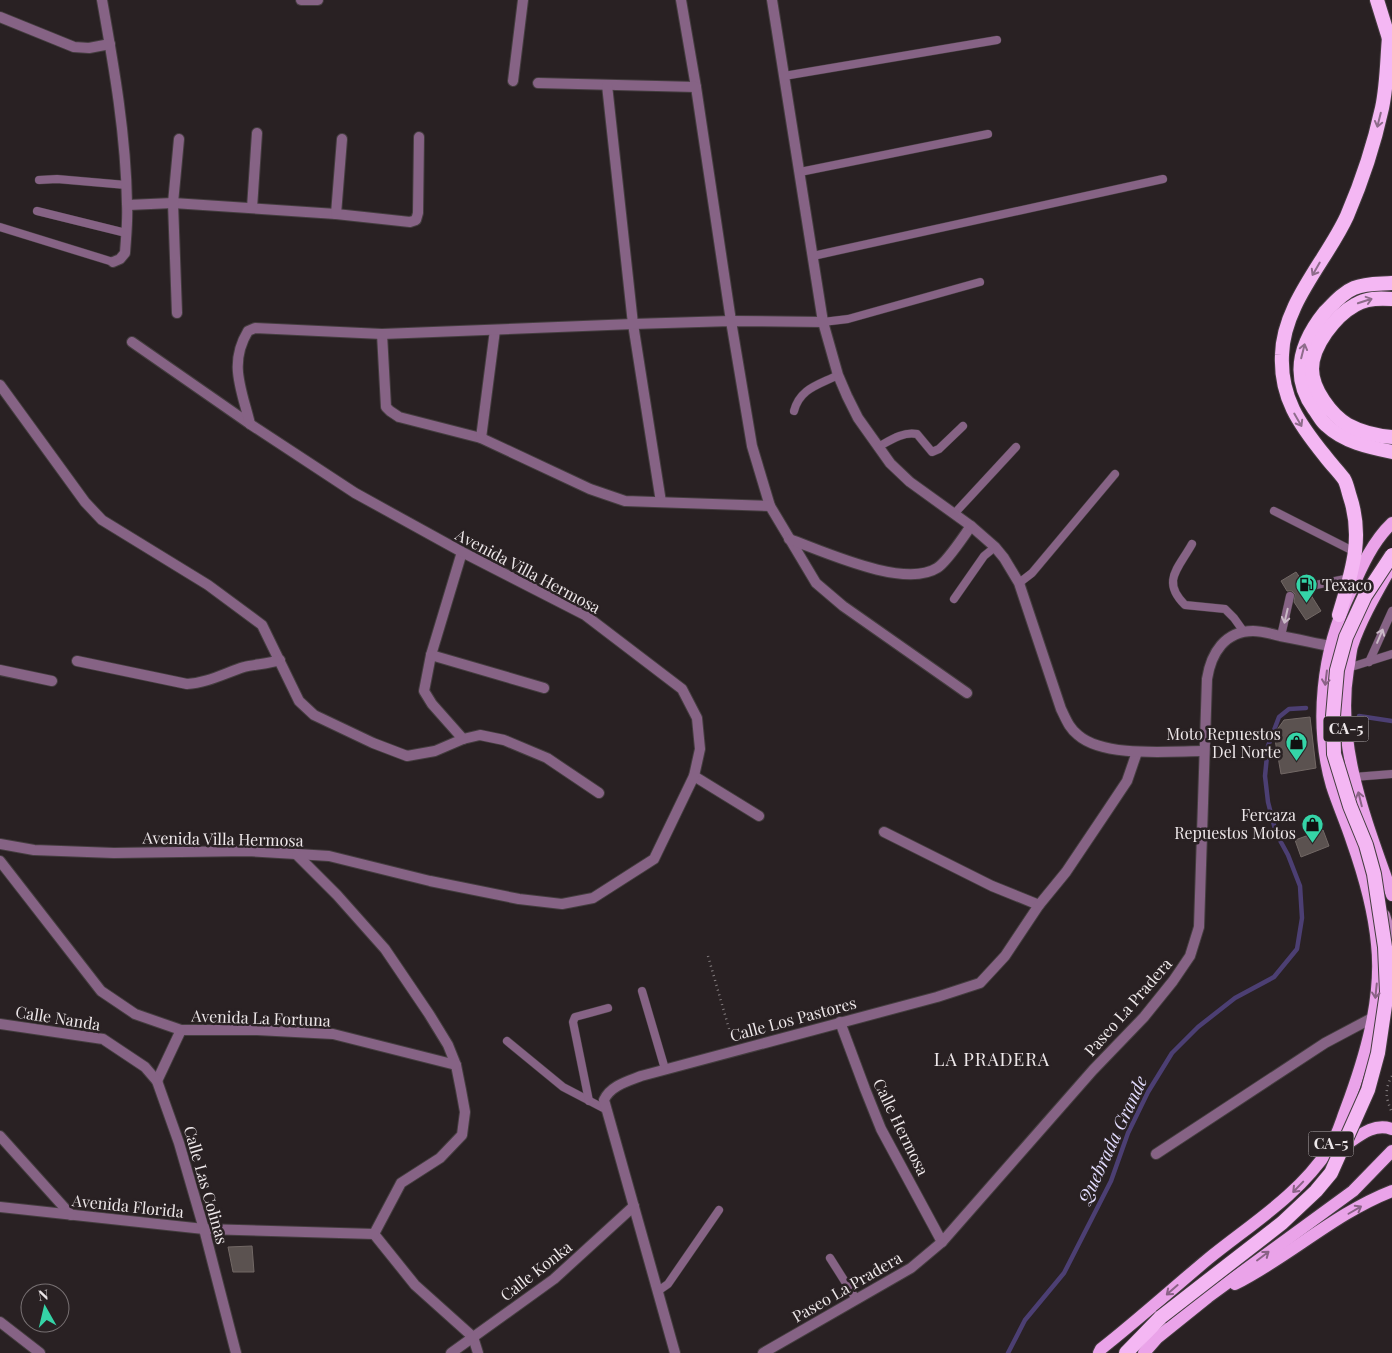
<svg xmlns="http://www.w3.org/2000/svg" width="1392" height="1353" viewBox="0 0 1392 1353" font-family="'Playfair Display',serif">
<style>
.lines{fill:none;stroke-linecap:round;stroke-linejoin:round}
.stream{stroke:#4c3f73;stroke-width:4.5}
.building{fill:#5b5250;stroke:#726865}
.service-casing{stroke:#443d3f;stroke-width:9}
.minor-casing{stroke:#443d3f;stroke-width:12}
.tertiary-casing{stroke:#443d3f;stroke-width:12}
.secondary-casing{stroke:#443d3f;stroke-width:12}
.primary-casing{stroke:#443d3f;stroke-width:14}
.trunk-casing{stroke:#443d3f;stroke-width:16}
.path{stroke:#847d7f;stroke-width:2.5;stroke-dasharray:1 4;stroke-linecap:butt}
.service{stroke:#866385;stroke-width:8}
.minor{stroke:#866385;stroke-width:10}
.tertiary{stroke:#866385;stroke-width:10}
.secondary{stroke:#be87bd;stroke-width:10}
.primary{stroke:#eaa3e9;stroke-width:12}
.trunk{stroke:#f4b7f3;stroke-width:14}
.trunk-bridge-casing{stroke:#443d3f;stroke-width:16;stroke-linecap:butt}
.trunk-bridge{stroke:#f4b7f3;stroke-width:14}
.oneway{stroke:#8e6c8b}
.oneway2{stroke:#c9b9c6}
.oneway3{stroke:#8a6286}
.labels{text-anchor:middle;stroke-width:5;stroke-linejoin:round;paint-order:stroke}
.shield{fill:#292123;stroke:#b2acae;stroke-width:1}
.shield-label{font-size:15px;font-weight:bold;fill:#ede7e9}
.street-label{font-size:16px;fill:#ede7e9;stroke:#292123}
.poi-label{font-size:16px;fill:#ede7e9;stroke:#292123;text-anchor:end}
.neighbourhood-label{font-size:18px;letter-spacing:1px;fill:#ede7e9;stroke:#292123}
.water-label{font-size:18px;font-style:italic;fill:#e3ddff;stroke:#292123}
</style>
<rect width="100%" height="100%" fill="#292123"/>
<g class="lines">
<g class="stream">
<path d="M1359 716 1392 721"/>
<path d="M1008 1353 1025 1320 1064 1273 1111 1181 1128 1133 1148 1092 1172 1053 1198 1027 1235 998 1274 977 1297 949 1302 918 1300 886 1288 855 1276 833 1268 802 1265 776 1268 746 1279 717 1289 709 1306 708"/>
</g>
</g>
<g class="building">
<path d="M1296 572 1303 582 1301 586 1302 590 1305 592H1309L1321 611 1306 620 1294 602 1295 594 1292 591H1287L1281 581Z"/>
<path d="M1310 717 1316 768 1281 774 1274 734 1284 720Z"/>
<path d="M1323 830 1329 846 1301 857 1295 840Z"/>
<path d="M252 1246 254 1272H233L228 1247Z"/>
</g>
<g class="lines">
<defs>
<g id="service">
<path d="M784 76 997 40"/>
<path d="M800 172 988 134"/>
<path d="M39 180 57 179 126 185"/>
<path d="M37 211 126 233"/>
<path d="M0 227 113 262"/>
<path d="M813 256 1163 179"/>
<path d="M823 322 848 319 980 282"/>
<path d="M794 411C800 388 819 385 838 375"/>
<path d="M878 447C889 441 903 431 917 434L932 452 939 449 963 426"/>
<path d="M1274 511 1355 552"/>
<path d="M954 514 1016 447"/>
<path d="M1192 544C1178 569 1161 581 1185 605L1225 609 1234 618 1244 632"/>
<path d="M1019 583 1032 573 1115 474"/>
<path d="M1306 587 1350 578"/>
<path d="M954 599 984 556 995 547"/>
<path d="M1281 636 1290 596"/>
<path d="M1369 662 1392 611"/>
<path d="M1348 668 1392 654"/>
<path d="M1354 777 1392 774"/>
<path d="M642 991 665 1069"/>
<path d="M507 1041 563 1087 607 1110"/>
<path d="M589 1101 573 1022 575 1017 608 1008"/>
<path d="M830 1258 856 1299"/>
<path d="M658 1291 668 1284 719 1210"/>
</g>
<g id="minor">
<path d="M102 0C114 67 126 135 127 204 128 220 126 237 125 253L120 259 113 262"/>
<path d="M301 0H318"/>
<path d="M681 0 696 87 731 321 752 446 770 506 816 583 843 606 967 693"/>
<path d="M0 17 74 47 89 48 110 44"/>
<path d="M513 81 523 0"/>
<path d="M538 83 696 87"/>
<path d="M607 85 633 324 661 502"/>
<path d="M128 205 173 203 336 214 410 222 416 220 418 213 419 137"/>
<path d="M252 208 257 133"/>
<path d="M336 214 342 139"/>
<path d="M177 313 173 203 179 139"/>
<path d="M382 334 386 407 390 411 399 417 481 438 590 489 625 501 770 506"/>
<path d="M132 342 250 424"/>
<path d="M0 385 85 502 102 520 208 585 262 625 299 701 314 715 373 743 407 756 435 751 463 739 480 735 504 740 547 758 599 793"/>
<path d="M481 438 495 330"/>
<path d="M789 539C823 551 904 589 937 568 947 562 963 537 971 526"/>
<path d="M462 552 431 655 424 691 432 704 463 739"/>
<path d="M431 655 544 688"/>
<path d="M77 661 187 684C207 683 225 673 244 667 256 664 268 664 280 660"/>
<path d="M0 670 52 681"/>
<path d="M694 776 759 816"/>
<path d="M884 832 992 886 1039 905"/>
<path d="M0 844 34 850 114 853 248 851 329 856 430 881 519 899 562 904 593 898 654 859 694 776 700 749 697 718 682 689 585 615 462 552 355 493 250 424C242 390 228 364 248 331L255 328 382 334 633 324 731 321 823 322"/>
<path d="M297 855 337 895 385 949 429 1014 448 1045 456 1065 461 1090 465 1112 462 1135 440 1158 401 1183 374 1234 415 1285 473 1337 478 1353"/>
<path d="M0 861 101 991 135 1014 181 1030H257L333 1034 456 1065"/>
<path d="M840 1022 865 1089 881 1129 942 1242"/>
<path d="M157 1081 181 1030"/>
<path d="M0 1136 71 1215"/>
<path d="M1156 1154 1325 1043 1372 1018"/>
<path d="M0 1207 204 1229 374 1234"/>
<path d="M0 1322 40 1353"/>
<path d="M451 1353 554 1279 634 1206"/>
<path d="M675 1353 604 1100C610 1086 628 1081 641 1076L937 997 980 983 1005 956 1039 905 1066 872 1107 811 1127 781 1137 752"/>
</g>
<g id="tertiary">
<path d="M772 0 823 322 838 375 847 396 858 418 890 463 910 482 971 526 995 547 1004 558 1019 583 1061 709C1066 719 1069 728 1078 735 1104 758 1171 751 1204 751"/>
<path d="M0 1024 103 1039 145 1067 157 1081 179 1143 204 1229 236 1353"/>
<path d="M763 1353 911 1268 942 1242 1093 1070 1144 1017 1173 981 1190 956 1199 927 1207 679C1211 653 1225 631 1253 631 1262 631 1272 634 1280 636 1297 639 1314 643 1330 646"/>
</g>
<path id="secondary" d="M1385 915 1392 938"/>
<g id="primary">
<path d="M1391 567C1377 592 1361 619 1352 646 1350 653 1350 661 1348 669 1335 747 1367 823 1392 895"/>
<path d="M1341 1148C1357 1138 1372 1122 1392 1129"/>
<path d="M1235 1284C1289 1257 1335 1213 1392 1191"/>
<path d="M1099 1353 1101 1349C1138 1320 1172 1289 1208 1259 1251 1224 1298 1196 1329 1149 1337 1137 1341 1122 1346 1109 1365 1058 1383 999 1377 944 1374 911 1363 872 1352 841 1346 822 1338 805 1332 786 1314 724 1322 651 1350 593 1361 568 1372 542 1392 523"/>
<path d="M1144 1353 1157 1338 1208 1297 1353 1191 1392 1151"/>
</g>
<g id="trunk">
<path d="M1377 0 1391 45"/>
<path d="M1392 283C1380 284 1366 283 1354 288 1342 293 1334 303 1325 312 1300 343 1290 375 1314 409 1318 414 1321 421 1326 425 1344 442 1368 447 1392 452"/>
<path d="M1392 299C1379 298 1366 298 1355 305 1335 316 1312 346 1312 369 1312 389 1331 415 1348 425 1361 432 1378 436 1392 437"/>
<path d="M1339 615C1351 574 1364 539 1350 497 1348 491 1347 484 1344 479 1338 471 1331 464 1325 456 1299 424 1280 397 1282 355 1283 304 1327 260 1347 216 1362 181 1374 145 1382 108 1387 85 1387 60 1389 37"/>
<path d="M1126 1353 1161 1317"/>
</g>
</defs>
<use href="#service" class="service-casing"/>
<use href="#minor" class="minor-casing"/>
<use href="#tertiary" class="tertiary-casing"/>
<use href="#secondary" class="secondary-casing"/>
<use href="#primary" class="primary-casing"/>
<use href="#trunk" class="trunk-casing"/>
<g class="path">
<path d="M708 956 732 1039"/>
<path d="M1392 1076C1384 1090 1386 1098 1392 1113"/>
</g>
<use href="#service" class="service"/>
<use href="#minor" class="minor"/>
<use href="#tertiary" class="tertiary"/>
<use href="#secondary" class="secondary"/>
<use href="#primary" class="primary"/>
<use href="#trunk" class="trunk"/>
<defs>
<path id="trunk-bridge" d="M1161 1317 1282 1223 1316 1191 1331 1173 1368 1090 1378 1053 1387 992 1385 947 1374 874 1366 845 1350 806 1334 754 1333 716 1337 670 1346 637 1365 596 1392 555"/>
</defs>
<use href="#trunk-bridge" class="trunk-bridge-casing"/>
<use href="#trunk-bridge" class="trunk-bridge"/>
</g>
<defs><path id="oneway-shaft" d="M-6 0H5M1.5-3L5.5 0L1.5 3" fill="none" stroke-width="1.6" stroke-linecap="round" stroke-linejoin="round" transform="scale(1.25)"/></defs>
<g class="oneway">
<use href="#oneway-shaft" transform="translate(1379 120) rotate(104)"/>
<use href="#oneway-shaft" transform="translate(1316 269) rotate(120)"/>
<use href="#oneway-shaft" transform="translate(1365 301) rotate(-18)"/>
<use href="#oneway-shaft" transform="translate(1303 351) rotate(-76)"/>
<use href="#oneway-shaft" transform="translate(1298 420) rotate(60)"/>
</g>
<g class="oneway2">
<use href="#oneway-shaft" transform="translate(1286 616) rotate(103)"/>
<use href="#oneway-shaft" transform="translate(1380 636) rotate(-67)"/>
</g>
<g class="oneway3">
<use href="#oneway-shaft" transform="translate(1326 678) rotate(97)"/>
<use href="#oneway-shaft" transform="translate(1360 799) rotate(-104)"/>
<use href="#oneway-shaft" transform="translate(1376 991) rotate(96)"/>
<use href="#oneway-shaft" transform="translate(1298 1187) rotate(134)"/>
<use href="#oneway-shaft" transform="translate(1355 1210) rotate(-30)"/>
<use href="#oneway-shaft" transform="translate(1263 1256) rotate(-37)"/>
<use href="#oneway-shaft" transform="translate(1172 1290) rotate(139)"/>
</g>
<defs>
<symbol id="fuel-pin" viewBox="-11 -11 22 30"><path d="M0 17L-7.5 6A9.5 9.5 0 1 1 7.5 6Z" fill="#35d4a7" stroke="#292123"/><path d="M-5.5-6h7V0h2V4h1.3V-2.5L3-4.5l.8-.8L6-3V5H2.5V1h-1V6h-7ZM-4.2-4.7v3.2H.2V-4.7Z" fill="#111"/></symbol>
<symbol id="shop-pin" viewBox="-11 -11 22 30"><path d="M0 17L-7.5 6A9.5 9.5 0 1 1 7.5 6Z" fill="#35d4a7" stroke="#292123"/><path d="M-5-2.5h2.3a2.7 3.5 0 0 1 5.4 0H5L5.5 6h-11ZM-1.5-2.5h3a1.5 2.3 0 0 0-3 0Z" fill="#111"/></symbol>
</defs>
<g fill-rule="evenodd">
<use href="#fuel-pin" x="1294" y="572" width="25" height="34"/>
<use href="#shop-pin" x="1284" y="730" width="25" height="34"/>
<use href="#shop-pin" x="1300" y="812" width="25" height="34"/>
</g>
<g class="labels">
<g class="shield">
<rect x="1323.5" y="716.5" width="45" height="25" rx="4"/>
<rect x="1308.5" y="1131.5" width="45" height="25" rx="4"/>
</g>
<g class="shield-label">
<text x="1346" y="734">CA-5</text>
<text x="1331" y="1149">CA-5</text>
</g>
<g class="street-label">
<text transform="translate(528 571) rotate(28)" y="6">Avenida Villa Hermosa</text>
<text transform="translate(223 839) rotate(1)" y="6">Avenida Villa Hermosa</text>
<text transform="translate(1128 1007) rotate(-49)" y="6">Paseo La Pradera</text>
<text transform="translate(58 1018) rotate(9)" y="6">Calle Nanda</text>
<text transform="translate(261 1018) rotate(2)" y="6">Avenida La Fortuna</text>
<text transform="translate(793 1019) rotate(-15)" y="6">Calle Los Pastores</text>
<text transform="translate(901 1127) rotate(64)" y="6">Calle Hermosa</text>
<text transform="translate(206 1185) rotate(74)" y="6">Calle Las Colinas</text>
<text transform="translate(128 1206) rotate(6)" y="6">Avenida Florida</text>
<text transform="translate(536 1271) rotate(-38)" y="6">Calle Konka</text>
<text transform="translate(847 1287) rotate(-30)" y="6">Paseo La Pradera</text>
</g>
<g class="poi-label">
<text x="1322" y="591" text-anchor="start">Texaco</text>
<text x="1281" y="740">Moto Repuestos<tspan x="1281" dy="18">Del Norte</tspan></text>
<text x="1296" y="821">Fercaza<tspan x="1296" dy="18">Repuestos Motos</tspan></text>
</g>
<g class="neighbourhood-label">
<text x="992" y="1066">LA PRADERA</text>
</g>
<g class="water-label">
<text transform="translate(1113 1140) rotate(-65)" y="6">Quebrada Grande</text>
</g>
</g>
<g transform="translate(45 1308) rotate(352)"><circle r="24" fill="#292123" stroke="#777072"/>
<path d="M0-4L9 19L0 12L-9 19Z" fill="#35d4a7"/>
<text y="-8" font-size="14" font-weight="bold" text-anchor="middle" fill="#ede7e9">N</text>
</g>
</svg>
